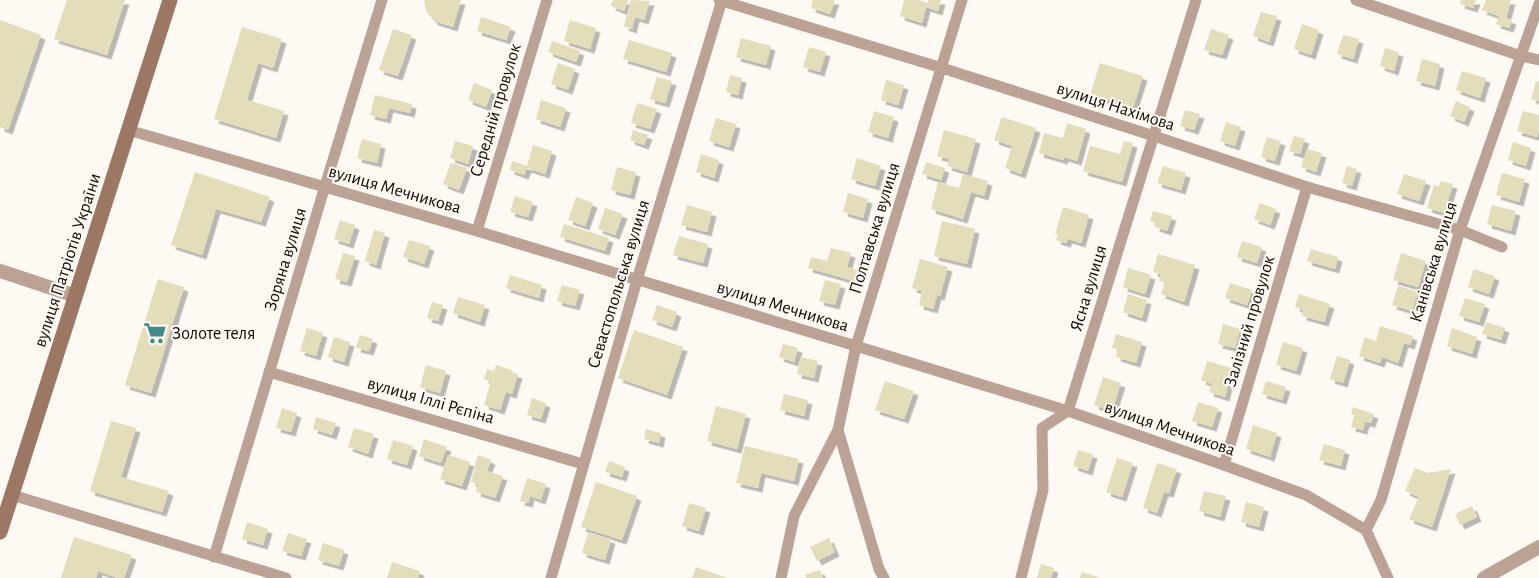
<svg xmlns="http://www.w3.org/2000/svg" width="1539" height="578" viewBox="0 0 1539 578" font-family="'Alegreya Sans',sans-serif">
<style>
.building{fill:#e3ddba;filter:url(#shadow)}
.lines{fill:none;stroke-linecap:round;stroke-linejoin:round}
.minor{stroke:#bba294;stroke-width:11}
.tertiary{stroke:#bba294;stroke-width:14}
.secondary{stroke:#9c7763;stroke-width:15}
.labels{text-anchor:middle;stroke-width:4;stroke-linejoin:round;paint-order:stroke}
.street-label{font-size:18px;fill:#110a02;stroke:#fef9f3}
.poi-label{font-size:18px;fill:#110a02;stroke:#fef9f3;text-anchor:start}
</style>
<defs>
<filter id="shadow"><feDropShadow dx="4.5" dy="4.5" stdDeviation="0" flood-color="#0004"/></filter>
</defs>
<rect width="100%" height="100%" fill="#fef9f3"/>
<g class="building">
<path d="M67 0H125L107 55 54 39Z"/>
<path d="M424 0H461L453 27 434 21 426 11Z"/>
<path d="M613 0H628L624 11 611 6Z"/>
<path d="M631 0 650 1 644 20 635 17 632 29 624 26Z"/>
<path d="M813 0H835L830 14 811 8Z"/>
<path d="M904 0H919L928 3V0H941L938 11 926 7 922 23 900 16Z"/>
<path d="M1461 0H1476L1473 8 1460 4Z"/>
<path d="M1486 0H1511L1506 18 1512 20 1509 28 1496 24 1499 16 1482 10Z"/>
<path d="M1261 12 1277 16 1269 42 1253 36Z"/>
<path d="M481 17 511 27 506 40 477 31Z"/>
<path d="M0 20 41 35 8 130 0 127Z"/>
<path d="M570 20 596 28 590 49 564 41Z"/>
<path d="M1302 24 1319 30 1311 55 1294 49Z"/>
<path d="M242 27 282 39 273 68 258 63 247 100 284 111 276 138 214 119Z"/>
<path d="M393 29 412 35 398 76 379 70Z"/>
<path d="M1211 29 1229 35 1222 55 1204 50Z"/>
<path d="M1343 35 1359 39 1353 59 1337 54Z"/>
<path d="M741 38 771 46 766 65 736 57Z"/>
<path d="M629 40 672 53 666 72 623 59Z"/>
<path d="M552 41 580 51 576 62 548 52Z"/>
<path d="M809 47 826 52 820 72 803 67Z"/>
<path d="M1385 48 1399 52 1394 71 1380 66Z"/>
<path d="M1422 59 1440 64 1435 86 1416 81Z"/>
<path d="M558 63 575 69 568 90 551 84Z"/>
<path d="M1100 63 1143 76 1133 108 1090 95Z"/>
<path d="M1462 71 1486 78 1480 98 1456 90Z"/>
<path d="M730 75 742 78 738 95 726 92Z"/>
<path d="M657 77 672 81 665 103 650 99Z"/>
<path d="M886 80 904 85 898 105 881 100Z"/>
<path d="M1536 81 1539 82V101L1531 99Z"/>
<path d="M474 83 492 90 486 107 468 100Z"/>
<path d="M375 95 412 104 410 113 389 108 386 119 370 115Z"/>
<path d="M541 100 566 108 560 127 536 119Z"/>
<path d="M1456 101 1470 107 1464 122 1450 116Z"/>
<path d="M637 103 657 109 650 129 631 123Z"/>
<path d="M1185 110 1200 114 1194 130 1180 126Z"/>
<path d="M874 111 894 117 888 138 868 132Z"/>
<path d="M1523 111 1539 115V131L1537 137 1517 131Z"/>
<path d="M1002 117 1036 128 1021 174 1005 168 1012 146 994 140Z"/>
<path d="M716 118 736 124 729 147 709 141Z"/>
<path d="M1226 122 1241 127 1235 146 1220 141Z"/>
<path d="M1067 123 1086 129 1077 161 1064 157 1063 160 1039 153 1044 133 1063 138Z"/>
<path d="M633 130 648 135 644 145 630 140Z"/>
<path d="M944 130 976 139 967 172 947 166 949 159 937 156Z"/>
<path d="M1294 136 1305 139 1300 154 1289 151Z"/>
<path d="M1267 137 1281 141 1275 161 1261 157Z"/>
<path d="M362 139 381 144 377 163 357 158Z"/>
<path d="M455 141 473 146 468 164 450 158Z"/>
<path d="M1124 141 1133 143 1122 182 1083 171 1090 146 1120 154Z"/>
<path d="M1513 142 1531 148 1526 166 1508 160Z"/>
<path d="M533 145 552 151 545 174 527 168 524 175 510 170 512 161 527 166Z"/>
<path d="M1307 149 1322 153 1316 172 1301 167Z"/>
<path d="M701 154 719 160 714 178 696 172Z"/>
<path d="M857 158 881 166 875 186 851 179Z"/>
<path d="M926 162 945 168 941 180 922 174Z"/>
<path d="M451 163 467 168 459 190 443 184Z"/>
<path d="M1163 166 1186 173 1181 190 1157 183Z"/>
<path d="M1347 166 1357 169 1352 186 1342 183Z"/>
<path d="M617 167 636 172 630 195 611 190Z"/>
<path d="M195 172 270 197 261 222 216 209 202 255 171 245Z"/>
<path d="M1502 173 1525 179 1519 202 1496 195Z"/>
<path d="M963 174 988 181 984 196 971 192 963 219 931 209 938 182 959 188Z"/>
<path d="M1404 174 1426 181 1419 201 1397 194Z"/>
<path d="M1441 181 1453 184 1444 213 1427 208 1434 185 1439 186Z"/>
<path d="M848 193 868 199 863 218 843 212Z"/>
<path d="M515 196 533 202 528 217 510 212Z"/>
<path d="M576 197 593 203 585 226 568 220Z"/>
<path d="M1260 203 1276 209 1270 225 1254 219Z"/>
<path d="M687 205 712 212 707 232 681 225Z"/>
<path d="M1492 205 1516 211 1511 231 1487 224Z"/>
<path d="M1063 207 1089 215 1081 243 1068 239 1066 243 1056 240 1058 234H1055Z"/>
<path d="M605 208 623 214 615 235 598 229Z"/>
<path d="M1153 211 1172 216 1167 231 1155 227 1156 223 1150 221Z"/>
<path d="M340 220 355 225 349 244 334 239Z"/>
<path d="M942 221 975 229 967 264 934 256Z"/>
<path d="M564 224 609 238 605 251 560 237Z"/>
<path d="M374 230 385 233 376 265 365 261Z"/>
<path d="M679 236 708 244 703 263 673 255Z"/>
<path d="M409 240 430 246 424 264 403 257Z"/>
<path d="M1242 241 1262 247 1257 263 1237 257Z"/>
<path d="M831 248 851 253 847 267 857 270 854 281 808 268 811 257 827 261Z"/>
<path d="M1311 249 1338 257 1335 269 1307 261Z"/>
<path d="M343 253 355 256 347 282 335 279Z"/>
<path d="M1401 253 1426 261 1418 287 1393 280Z"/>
<path d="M1158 254 1195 265 1184 302 1161 294 1165 282 1159 281 1161 274 1153 272Z"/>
<path d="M920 259 948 267 940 296 937 295 933 309 919 305 922 291 912 288Z"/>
<path d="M1128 268 1151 275 1145 294 1123 287Z"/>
<path d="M1474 269 1495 276 1489 294 1468 287Z"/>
<path d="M510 275 542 285 539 298 506 288Z"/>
<path d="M158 279 184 287 151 393 125 385Z"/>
<path d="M825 280 841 284 835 305 819 301Z"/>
<path d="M1230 283 1252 290 1247 305 1225 298Z"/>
<path d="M562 285 580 290 575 306 557 301Z"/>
<path d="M1398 286 1418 292 1412 311 1392 305Z"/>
<path d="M1128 294 1147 300 1142 318 1123 312Z"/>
<path d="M1299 294 1330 304 1324 322 1302 316 1303 310 1295 307Z"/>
<path d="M458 297 485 305 480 322 453 313Z"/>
<path d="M1465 298 1485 304 1479 322 1459 316Z"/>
<path d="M432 302 443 305 438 321 427 318Z"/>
<path d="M657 305 677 312 672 327 652 320Z"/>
<path d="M1486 322 1505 328 1501 340 1482 334Z"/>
<path d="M1223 324 1240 329 1235 348 1218 344Z"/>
<path d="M1380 326 1413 336 1410 345 1404 343 1398 363 1382 357 1380 363 1359 356 1365 337 1376 341Z"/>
<path d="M307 328 323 333 316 356 300 351Z"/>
<path d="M1452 328 1477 337 1472 354 1447 346Z"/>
<path d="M634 330 683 347 667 395 618 378Z"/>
<path d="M1116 334 1142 342 1136 363 1116 357 1118 349 1112 348Z"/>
<path d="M360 335 373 339 369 351 356 348Z"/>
<path d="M334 337 350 342 344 362 328 357Z"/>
<path d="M1283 342 1303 348 1296 371 1276 365Z"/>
<path d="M783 344 798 348 794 362 779 357Z"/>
<path d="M1337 356 1350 360 1343 383 1330 379Z"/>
<path d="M801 357 818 361 814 378 797 374Z"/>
<path d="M1207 361 1231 368 1226 384 1228 385 1225 397 1209 392 1212 384 1201 380Z"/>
<path d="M426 365 446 371 440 393 420 387Z"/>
<path d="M496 365 512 370V372L518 374 512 394 506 392 500 410 484 405 491 381 484 379 487 369 494 371Z"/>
<path d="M1103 377 1121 383 1112 411 1094 405Z"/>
<path d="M885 381 914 391 904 419 875 410Z"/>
<path d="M1266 381 1286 387 1282 400 1262 394Z"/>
<path d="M784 394 808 400 804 416 780 410Z"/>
<path d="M532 398 546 403 541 419 527 415Z"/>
<path d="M1198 402 1218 408 1212 427 1192 421Z"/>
<path d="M716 406 746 414 737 449 707 441Z"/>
<path d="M1353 407 1374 414 1371 423 1365 422 1363 430 1351 427 1354 415 1351 414Z"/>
<path d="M282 408 297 413 291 432 276 428Z"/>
<path d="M316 417 336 423 332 435 313 429Z"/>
<path d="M111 421 136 428 121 477 169 491 162 512 90 491Z"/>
<path d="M1253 425 1277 433 1270 457 1246 449Z"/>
<path d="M354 428 374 434 368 454 348 447Z"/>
<path d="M646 429 661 433 659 443 644 439Z"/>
<path d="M424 439 447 447 441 463 419 456Z"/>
<path d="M393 440 413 446 407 465 387 459Z"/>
<path d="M1324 444 1345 450 1341 466 1319 460Z"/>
<path d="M745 446 799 459 794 481 761 473 758 488 736 483Z"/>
<path d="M1078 450 1093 454 1088 471 1073 466Z"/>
<path d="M448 455 470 462 462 486 440 479Z"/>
<path d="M478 455 491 460 487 471 503 476 495 498 476 492 478 484 471 482 475 469 474 468Z"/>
<path d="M1117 458 1133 463 1122 497 1106 492Z"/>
<path d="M609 461 625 467 622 477 605 472Z"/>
<path d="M1157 463 1177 469 1169 493 1164 492 1157 513 1143 508Z"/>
<path d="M1415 468 1428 473 1451 469 1432 527 1409 519 1419 497 1405 491Z"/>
<path d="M527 478 546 484 541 500 530 496 528 503 520 501Z"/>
<path d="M596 482 637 496 622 540 581 527Z"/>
<path d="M1204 491 1226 496 1220 517 1199 511Z"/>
<path d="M1246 502 1264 507 1259 527 1241 522Z"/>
<path d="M689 503 706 508 699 531 682 526Z"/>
<path d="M1472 506 1477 517 1460 525 1455 514Z"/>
<path d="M247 522 268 529 263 545 242 539Z"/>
<path d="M288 533 307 539 301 556 282 551Z"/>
<path d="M588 533 611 539 605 560 582 553Z"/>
<path d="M74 537 132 555 124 578H118L98 571 96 578H61Z"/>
<path d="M829 538 835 552 817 561 810 547Z"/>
<path d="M323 543 344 550 339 566 318 560Z"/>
<path d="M392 562 420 571 418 578H387Z"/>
<path d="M1041 564 1054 568 1051 578H1037Z"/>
<path d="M696 567 728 578H692Z"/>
<path d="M820 570 823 578H806L805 575Z"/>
<path d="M1082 572 1101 578H1080Z"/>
</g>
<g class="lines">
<g class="minor">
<path d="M719 0 942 68 1154 136 1307 187 1460 230 1502 247"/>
<path d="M1356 0 1521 56 1539 60"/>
<path d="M128 130 477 231 856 346 1068 411 1224 465 1306 495 1366 530 1388 578"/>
<path d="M477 231 547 0"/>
<path d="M269 372 583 464"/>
<path d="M838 430 879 569 884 578"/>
<path d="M1224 465 1307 187"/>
<path d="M12 495 286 578"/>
<path d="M1366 530 1381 500 1460 230 1539 4"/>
<path d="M214 557 325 186 382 0"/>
<path d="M551 578 637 280 722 0"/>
<path d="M781 578 794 516 838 430 856 346 962 0"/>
<path d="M1021 578 1043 490 1042 428 1068 411 1196 0"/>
</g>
<g class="tertiary">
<path d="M0 271 76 296"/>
<path d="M1484 578 1539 547"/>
</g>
<path class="secondary" d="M0 532 170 0"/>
</g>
<defs>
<symbol id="supermarket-bare" viewBox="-9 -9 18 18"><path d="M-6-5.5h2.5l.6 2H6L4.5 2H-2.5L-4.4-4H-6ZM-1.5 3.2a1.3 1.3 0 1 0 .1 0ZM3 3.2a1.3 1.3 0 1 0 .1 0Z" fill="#438b8b" stroke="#fef9f3" stroke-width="2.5" paint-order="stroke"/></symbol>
</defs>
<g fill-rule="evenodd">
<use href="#supermarket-bare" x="139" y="317" width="32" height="32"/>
</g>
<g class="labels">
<g class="street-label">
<text transform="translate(1116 106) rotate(18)" y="6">вулиця Нахімова</text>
<text transform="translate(495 110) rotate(-73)" y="6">Середній провулок</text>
<text transform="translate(395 189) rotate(16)" y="6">вулиця Мечникова</text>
<text transform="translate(874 228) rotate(-73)" y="6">Полтавська вулиця</text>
<text transform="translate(285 259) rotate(-73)" y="6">Зоряна вулиця</text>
<text transform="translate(67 260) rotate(-72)" y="6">вулиця Патріотів України</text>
<text transform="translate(1433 262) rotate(-73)" y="6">Канівська вулиця</text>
<text transform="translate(618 284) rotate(-73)" y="6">Севастопольська вулиця</text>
<text transform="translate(1088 288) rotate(-73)" y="6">Ясна вулиця</text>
<text transform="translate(783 306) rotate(17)" y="6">вулиця Мечникова</text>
<text transform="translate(1249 321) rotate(-73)" y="6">Залізний провулок</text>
<text transform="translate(431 400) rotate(16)" y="6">вулиця Іллі Рєпіна</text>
<text transform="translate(1170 428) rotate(19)" y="6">вулиця Мечникова</text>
</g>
<g class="poi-label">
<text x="172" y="339">Золоте теля</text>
</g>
</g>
</svg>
